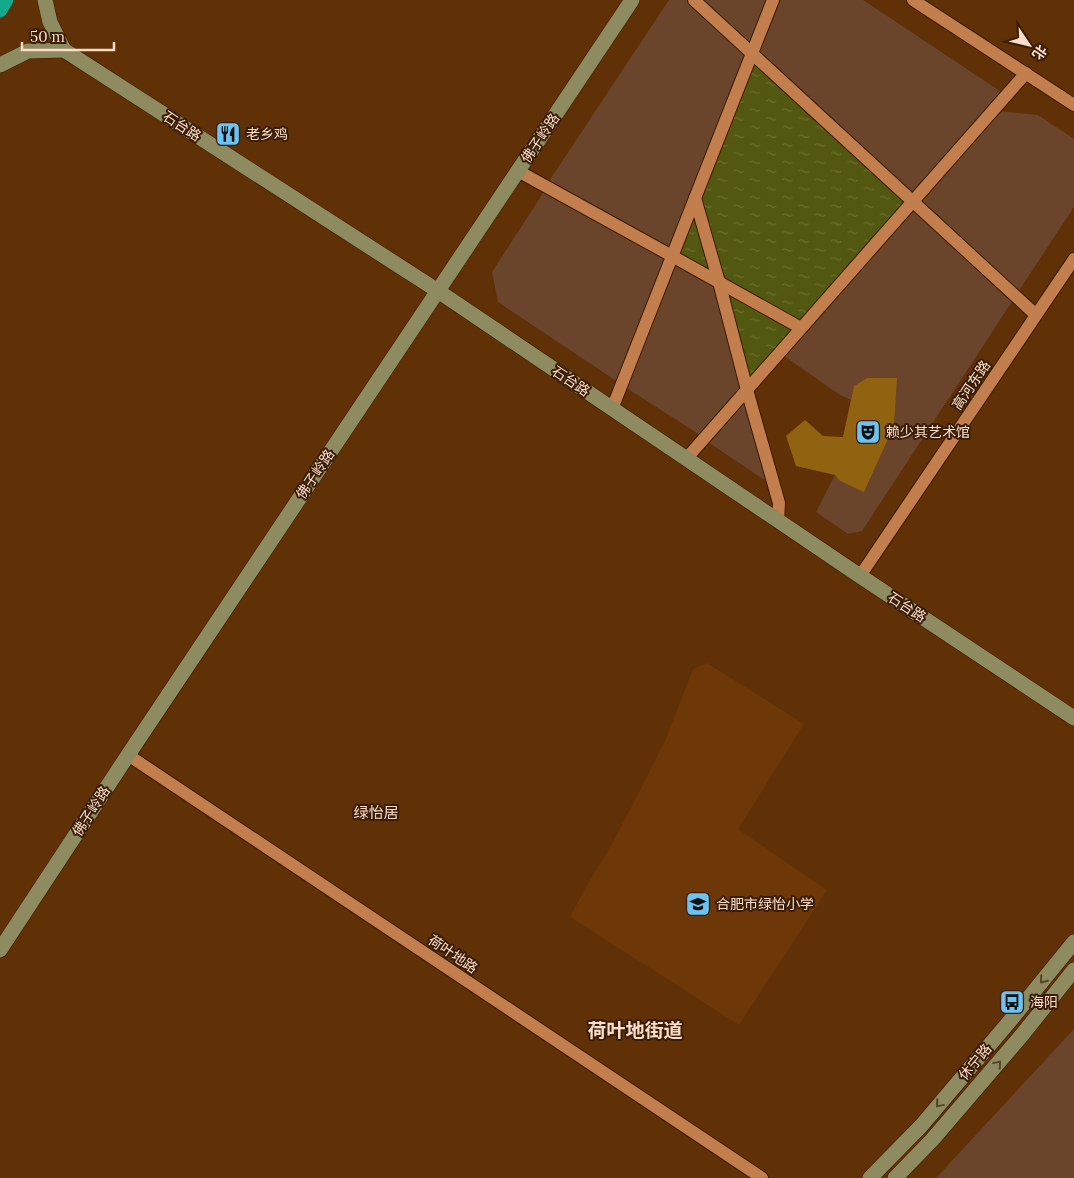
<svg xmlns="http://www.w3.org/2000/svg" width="1074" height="1178" viewBox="0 0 1074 1178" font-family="Lora,'Noto Sans SC',serif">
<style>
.built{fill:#6d3708}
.green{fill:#6a452b}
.water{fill:url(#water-ripples)}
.building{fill:#91620f}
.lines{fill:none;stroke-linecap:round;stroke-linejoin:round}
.street-casing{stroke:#3c1b01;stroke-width:14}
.secondary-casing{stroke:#3c1b01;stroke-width:16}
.highway-casing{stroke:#3c1b01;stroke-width:16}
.street{stroke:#c37e4d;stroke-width:12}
.secondary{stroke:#8e8b60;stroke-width:15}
.highway{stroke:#13a98c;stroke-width:15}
.oneway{stroke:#574427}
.labels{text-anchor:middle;stroke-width:4;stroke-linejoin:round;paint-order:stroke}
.street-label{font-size:14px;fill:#fadcc8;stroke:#391d08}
.poi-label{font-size:14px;fill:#fadcc8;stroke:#391d08;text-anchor:start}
.neighbourhood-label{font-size:15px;fill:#fadcc8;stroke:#391d08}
.district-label{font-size:19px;font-weight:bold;fill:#fadcc8;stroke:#391d08}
</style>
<defs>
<pattern id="water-ripples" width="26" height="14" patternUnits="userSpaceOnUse" patternTransform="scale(1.25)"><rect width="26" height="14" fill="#52580f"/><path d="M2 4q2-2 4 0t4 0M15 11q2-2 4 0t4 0" fill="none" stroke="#6c6f30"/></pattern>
</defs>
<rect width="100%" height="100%" fill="#603006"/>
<path class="built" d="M707 663 804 724 738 829 827 890 739 1025 570 917 587 885 612 844 651 769 665 741 693 669Z"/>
<g class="green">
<path d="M669 0H688L748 55 671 249 549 181Z"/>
<path d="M701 0H770L751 46Z"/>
<path d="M781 0H863L1003 93 912 193 759 53Z"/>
<path d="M999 111 1038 115 1074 139V207L1018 292 920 200Z"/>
<path d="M545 190 667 258 618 382 498 302 492 272Z"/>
<path d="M913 209 1013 300 862 531 848 534 816 512 835 475 840 481 864 491 894 426 896 378H867L854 386 851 400 840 395 784 356Z"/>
<path d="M675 263 717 287 744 387 700 435 625 387Z"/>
<path d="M746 399 769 483 708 442Z"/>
<path d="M1074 1029V1178H936Z"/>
</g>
<g class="water">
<path d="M754 62 906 201 800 322 678 253Z"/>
<path d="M722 289 794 330 748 384Z"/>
</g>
<path class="building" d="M867 378H897L894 426 864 492 840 481 835 475 796 466 786 436 805 420 823 436 843 437 854 386Z"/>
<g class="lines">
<defs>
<g id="street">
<path d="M694 0 1036 315"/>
<path d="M913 0 1074 105"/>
<path d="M518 171 672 256 801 328"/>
<path d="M695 198 719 282 747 390 779 503 778 521"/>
<path d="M612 409 773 0"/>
<path d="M686 459 1026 73"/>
<path d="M860 576 1074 259"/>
<path d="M128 755 762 1178"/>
</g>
<g id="secondary">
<path d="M64 50 438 291 860 576 1074 718"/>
<path d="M0 65 28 51 64 50 50 22 45 0"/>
<path d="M0 950 128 755 632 0"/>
<path d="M870 1178 921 1126 1009 1022 1074 942"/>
<path d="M895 1178 932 1140 1022 1035 1074 970"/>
</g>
<path id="highway" d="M0 10 6 0"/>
</defs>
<use href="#street" class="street-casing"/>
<use href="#secondary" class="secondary-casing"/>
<use href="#highway" class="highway-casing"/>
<use href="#street" class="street"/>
<use href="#secondary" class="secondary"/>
<use href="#highway" class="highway"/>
</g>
<defs><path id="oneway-chevron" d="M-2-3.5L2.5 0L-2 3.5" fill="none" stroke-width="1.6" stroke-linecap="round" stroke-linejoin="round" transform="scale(1.25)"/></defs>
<g class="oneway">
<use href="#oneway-chevron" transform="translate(1043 980) rotate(129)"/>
<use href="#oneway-chevron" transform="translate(998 1064) rotate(-50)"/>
<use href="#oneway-chevron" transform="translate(939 1104) rotate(130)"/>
</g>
<defs>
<symbol id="restaurant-square" viewBox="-11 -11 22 22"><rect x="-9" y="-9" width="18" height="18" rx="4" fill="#6cc3f2" stroke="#391d08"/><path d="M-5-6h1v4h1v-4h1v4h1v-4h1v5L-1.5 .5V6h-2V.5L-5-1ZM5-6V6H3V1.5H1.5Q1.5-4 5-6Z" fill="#111"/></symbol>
<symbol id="theatre-square" viewBox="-11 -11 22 22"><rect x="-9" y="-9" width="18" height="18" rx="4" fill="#6cc3f2" stroke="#391d08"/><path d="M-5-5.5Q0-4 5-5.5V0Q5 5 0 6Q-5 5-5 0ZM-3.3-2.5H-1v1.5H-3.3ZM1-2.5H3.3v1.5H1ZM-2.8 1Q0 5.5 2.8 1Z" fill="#111"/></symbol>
<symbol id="school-square" viewBox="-11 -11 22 22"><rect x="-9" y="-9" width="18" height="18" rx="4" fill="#6cc3f2" stroke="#391d08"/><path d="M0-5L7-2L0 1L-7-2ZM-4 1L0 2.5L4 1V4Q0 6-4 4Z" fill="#111"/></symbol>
<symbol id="bus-square" viewBox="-11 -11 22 22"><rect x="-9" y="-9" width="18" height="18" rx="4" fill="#6cc3f2" stroke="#391d08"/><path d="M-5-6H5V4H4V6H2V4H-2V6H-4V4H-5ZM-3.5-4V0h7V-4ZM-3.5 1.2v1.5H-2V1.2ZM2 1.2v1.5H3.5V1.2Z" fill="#111"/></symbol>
</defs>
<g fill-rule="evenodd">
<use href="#restaurant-square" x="214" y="120" width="28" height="28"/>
<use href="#theatre-square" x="854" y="418" width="28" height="28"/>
<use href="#school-square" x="684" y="890" width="28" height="28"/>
<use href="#bus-square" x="998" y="988" width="28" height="28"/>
</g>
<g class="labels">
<g class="street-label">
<text transform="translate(182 126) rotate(33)" y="5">石台路</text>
<text transform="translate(540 138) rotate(-56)" y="5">佛子岭路</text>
<text transform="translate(571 381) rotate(34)" y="5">石台路</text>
<text transform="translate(971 385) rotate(-56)" y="5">高河东路</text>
<text transform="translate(315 474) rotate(-56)" y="5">佛子岭路</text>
<text transform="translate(907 607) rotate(33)" y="5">石台路</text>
<text transform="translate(91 811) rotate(-57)" y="5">佛子岭路</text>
<text transform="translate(453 954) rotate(34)" y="5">荷叶地路</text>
<text transform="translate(975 1062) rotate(-50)" y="5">休宁路</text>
</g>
<g class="poi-label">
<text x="246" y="139">老乡鸡</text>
<text x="886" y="437">赖少其艺术馆</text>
<text x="716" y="909">合肥市绿怡小学</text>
<text x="1030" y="1007">海阳</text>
</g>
<g class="neighbourhood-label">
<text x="376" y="818">绿怡居</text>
</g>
<g class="district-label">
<text x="635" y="1037">荷叶地街道</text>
</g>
</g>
<g transform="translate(1029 45) rotate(125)" stroke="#391d08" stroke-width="4" paint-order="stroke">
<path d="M0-4L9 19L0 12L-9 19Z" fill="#fadcc8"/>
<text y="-8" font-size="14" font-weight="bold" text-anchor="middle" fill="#fadcc8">北</text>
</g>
<path d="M22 42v8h92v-8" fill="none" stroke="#fadcc8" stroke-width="2.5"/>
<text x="30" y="42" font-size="15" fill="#fadcc8" stroke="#391d08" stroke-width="4" paint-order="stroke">50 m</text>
</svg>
